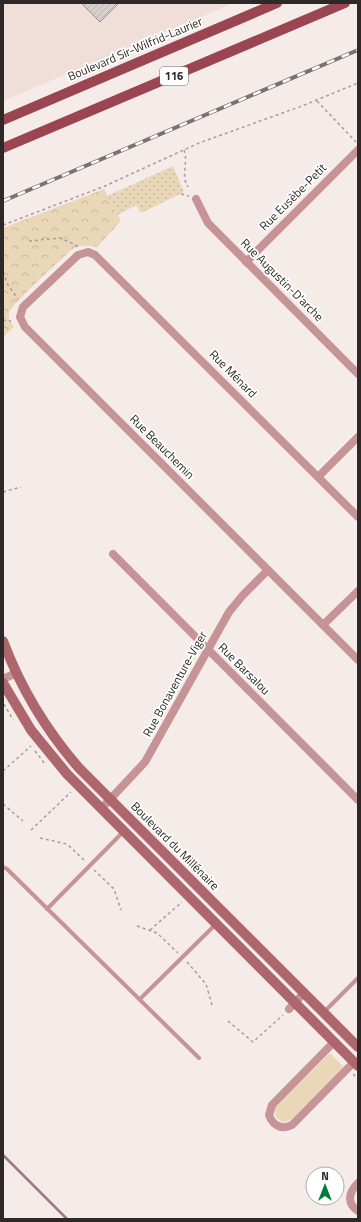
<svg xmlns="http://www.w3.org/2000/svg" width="361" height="1222" viewBox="0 0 361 1222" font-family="'Titillium Web',sans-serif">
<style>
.built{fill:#f0ded9}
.grass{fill:#e9d7b7}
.park{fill:url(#park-crowns)}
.garden{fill:url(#garden-dots)}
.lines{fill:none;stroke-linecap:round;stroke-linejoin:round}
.stream{stroke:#a07788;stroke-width:2.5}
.building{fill:url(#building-hatch);stroke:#9b948e}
.path{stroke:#a69e9d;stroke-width:1.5;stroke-dasharray:3 3;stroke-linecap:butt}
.lane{stroke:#c69397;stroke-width:4}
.street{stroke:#c69397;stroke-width:8}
.secondary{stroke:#ae666d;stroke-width:10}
.primary{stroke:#9b4550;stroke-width:10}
.rail-casing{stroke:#797271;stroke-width:4}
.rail{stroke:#fff;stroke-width:2.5;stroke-dasharray:8;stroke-linecap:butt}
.labels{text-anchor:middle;stroke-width:3.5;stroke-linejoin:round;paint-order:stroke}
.shield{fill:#fff;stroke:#6c6968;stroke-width:1}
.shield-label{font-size:11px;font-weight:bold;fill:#2d2928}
.street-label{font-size:12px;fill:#2d2928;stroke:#fff}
</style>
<defs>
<pattern id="park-crowns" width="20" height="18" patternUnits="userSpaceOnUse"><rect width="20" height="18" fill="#e9d7b7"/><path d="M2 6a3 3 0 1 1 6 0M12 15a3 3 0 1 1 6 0" fill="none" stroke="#c8b99d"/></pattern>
<pattern id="garden-dots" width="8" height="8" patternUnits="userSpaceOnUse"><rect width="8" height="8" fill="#e9d7b7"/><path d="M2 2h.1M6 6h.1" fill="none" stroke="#c8b99d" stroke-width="1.8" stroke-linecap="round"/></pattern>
<pattern id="building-hatch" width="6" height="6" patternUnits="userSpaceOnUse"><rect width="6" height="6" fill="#d8d1cb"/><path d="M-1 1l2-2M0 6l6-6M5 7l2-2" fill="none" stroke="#bab3ae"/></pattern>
</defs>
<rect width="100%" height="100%" fill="#f5ebe9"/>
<path class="built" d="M3 3H234L3 101Z"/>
<path class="grass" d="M330 1053 343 1066 341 1069 292 1119 286 1122C277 1121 274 1116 275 1108Z"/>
<path class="park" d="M104 189 121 221 97 247C89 245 80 245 73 249 65 255 10 306 9 313 8 319 10 322 14 327L3 337V228Z"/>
<path class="garden" d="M173 166 184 192 141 213 136 205 118 215 107 196Z"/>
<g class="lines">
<path class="stream" d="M3 1155 67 1219"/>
</g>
<path class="building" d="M81 3H119L100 22Z"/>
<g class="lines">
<g class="path">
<path d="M317 101 356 142"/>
<path d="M184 150C189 162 180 175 188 187"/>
<path d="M181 194 189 196"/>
<path d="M3 225 105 186 199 143 302 106 358 83"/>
<path d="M29 241 60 238 78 246"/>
<path d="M3 272 8 285 18 299"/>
<path d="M3 320 11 321"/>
<path d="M3 492 21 487"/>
<path d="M4 704 13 720"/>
<path d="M35 751 45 764"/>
<path d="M3 771 31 746"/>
<path d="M3 804 23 821"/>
<path d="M31 830 71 792"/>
<path d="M40 838 67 844 85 861"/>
<path d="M94 870 114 889 121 910"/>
<path d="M137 926 157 933 178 953"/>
<path d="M150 930 182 902"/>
<path d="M187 962 206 984 212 1005"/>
<path d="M228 1021 253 1042 283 1015"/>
<path d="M353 1074 358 1079"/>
</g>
<g class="lane">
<path d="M3 867 7 869 199 1058"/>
<path d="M47 909 123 832"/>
<path d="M140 999 216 924"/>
<path d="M324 1012 358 978"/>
</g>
<g class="street">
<path d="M196 199 208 223 358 374"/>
<path d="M246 262 358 150"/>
<path d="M318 477 358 437"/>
<path d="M358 517 95 255 88 252 78 255 23 307 20 317 25 327 358 660"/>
<path d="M113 554 358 800"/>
<path d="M323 625 358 591"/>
<path d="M3 679 16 673"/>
<path d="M101 809 145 762 229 612 243 595 268 570"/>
<path d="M289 1009 304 993"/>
<path d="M334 1042 272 1105 269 1115C273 1126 282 1130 292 1125L354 1062"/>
<path d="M358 1183C349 1192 346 1203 358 1211"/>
</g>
<g class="secondary">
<path d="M3 641C21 689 46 730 79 768L358 1047"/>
<path d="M3 683 31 730 67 774 358 1066"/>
</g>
<g class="primary">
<path d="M3 120 277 3"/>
<path d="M3 148 345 3"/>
</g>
<defs>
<path id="rail" d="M3 201 358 50"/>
</defs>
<use href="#rail" class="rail-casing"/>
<use href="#rail" class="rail"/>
</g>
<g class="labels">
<rect class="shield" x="160" y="67" width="28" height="18" rx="3"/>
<g class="shield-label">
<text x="174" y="80">116</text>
</g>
<g class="street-label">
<text transform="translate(135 49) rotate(-23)" y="4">Boulevard Sir-Wilfrid-Laurier</text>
<text transform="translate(293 197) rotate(-45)" y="4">Rue Eusèbe-Petit</text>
<text transform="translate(282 280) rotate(45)" y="4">Rue Augustin-D'arche</text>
<text transform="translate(233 374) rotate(45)" y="4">Rue Ménard</text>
<text transform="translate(162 447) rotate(45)" y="4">Rue Beauchemin</text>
<text transform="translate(244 669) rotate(45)" y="4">Rue Barsalou</text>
<text transform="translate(175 684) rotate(-61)" y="4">Rue Bonaventure-Viger</text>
<text transform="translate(175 846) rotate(45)" y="4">Boulevard du Millénaire</text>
</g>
</g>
<rect width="361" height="1222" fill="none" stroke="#2d2928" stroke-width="8"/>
<g transform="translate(325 1186)"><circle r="19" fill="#ffffff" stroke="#aba9a9"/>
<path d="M0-3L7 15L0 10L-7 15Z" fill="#017c34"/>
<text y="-6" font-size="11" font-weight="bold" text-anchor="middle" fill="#2d2928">N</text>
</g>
</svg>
